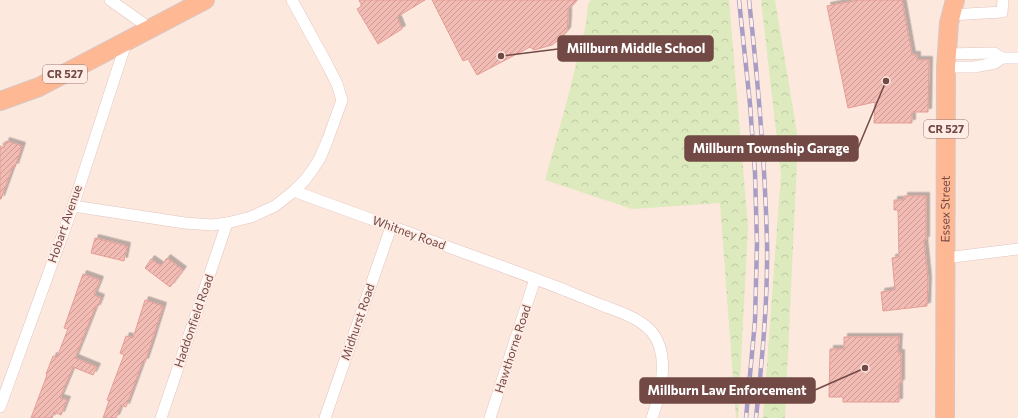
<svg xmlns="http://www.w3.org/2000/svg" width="1018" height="418" viewBox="0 0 1018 418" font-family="Commissioner,sans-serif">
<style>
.forest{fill:url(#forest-crowns)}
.building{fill:url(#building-hatch);stroke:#e59d96;filter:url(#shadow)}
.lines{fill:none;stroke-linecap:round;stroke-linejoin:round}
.street-casing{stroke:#e2c4be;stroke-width:12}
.primary-casing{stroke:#d5c8c8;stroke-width:20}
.street{stroke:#fff;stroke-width:11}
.primary{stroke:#feb894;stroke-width:18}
.rail-casing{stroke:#a89ec5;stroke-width:4.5}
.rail{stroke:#ffede5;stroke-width:3;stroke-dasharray:9;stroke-linecap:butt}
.labels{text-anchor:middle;stroke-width:3.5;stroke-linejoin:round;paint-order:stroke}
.shield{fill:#ffede5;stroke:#9d7a76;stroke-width:1}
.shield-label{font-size:11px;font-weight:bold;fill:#734946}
.street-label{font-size:12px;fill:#734946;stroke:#ffede5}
.leader{fill:none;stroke:#734946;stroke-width:1.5}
.callout-dot{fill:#734946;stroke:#ffede5;stroke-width:1.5}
.callout{fill:#734946;stroke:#734946;stroke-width:1.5}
.callout-label{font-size:13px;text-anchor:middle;font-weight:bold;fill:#fff}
</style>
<defs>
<pattern id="forest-crowns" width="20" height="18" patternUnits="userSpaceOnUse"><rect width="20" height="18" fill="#dceabd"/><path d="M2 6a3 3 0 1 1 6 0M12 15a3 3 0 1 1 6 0" fill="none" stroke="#c0caa4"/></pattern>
<pattern id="building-hatch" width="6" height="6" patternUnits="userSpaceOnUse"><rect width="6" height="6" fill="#f2bcb5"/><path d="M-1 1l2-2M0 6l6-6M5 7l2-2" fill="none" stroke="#c89b95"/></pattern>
<filter id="shadow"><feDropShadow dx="3.5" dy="-3.5" stdDeviation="0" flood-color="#0004"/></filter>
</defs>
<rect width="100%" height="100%" fill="#fde8de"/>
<g class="forest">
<path d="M591 0H729L748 227 738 418H736L720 203 632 209 545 180 567 101 586 24 588 5Z"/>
<path d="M761 0H775L798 139 785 418H763L781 175Z"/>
</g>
<g class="building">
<path d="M359 0H425L397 17 402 29 378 44 357 9 362 6Z"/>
<path d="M432 0H577L568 10V20L567 31 561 38 552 45 534 50 530 47 477 75 468 59 463 61Z"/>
<path d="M859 0H902L912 55H917V60H929L928 112H912V123H874L875 102 848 108 827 6Z"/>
<path d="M6 141 22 146 15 167 13 166 1 199H0V146L4 148Z"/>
<path d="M904 196H926V240H924L928 280 927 306 883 311 881 292 895 290 892 258 899 257 898 210H894V200H904Z"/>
<path d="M95 238 127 246 124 261 91 253Z"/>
<path d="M167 258 183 270 170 287 145 268 151 259 161 266Z"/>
<path d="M83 274 100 280 94 295 101 298 97 308H95L75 358 97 367 93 375 73 367 60 398 67 400 61 415 54 412 52 418H31L47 375 46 374 53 356 57 357 68 329 64 328Z"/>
<path d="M145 300 163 306 152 341 145 362 143 361 126 407 121 405 116 418H103L109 401 107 400 124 355 120 353 126 336 133 338Z"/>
<path d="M844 337H899L898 353H901V383H899V402H843V397H829L830 349H844Z"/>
</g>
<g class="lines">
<defs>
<g id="street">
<path d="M110 0 151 29"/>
<path d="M950 15 1002 12 1003 0"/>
<path d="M947 54 994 53 1002 58H1018"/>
<path d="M946 67H974L995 63 1002 58"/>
<path d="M294 191C385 225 477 256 567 291 579 296 591 301 604 306 620 312 639 318 651 331 671 354 661 392 652 418"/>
<path d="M73 206 185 223 212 225 227 223 251 217 275 206 294 191 305 180 313 169 320 158 328 139 342 100 337 84 328 66 292 0"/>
<path d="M946 258 1018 249"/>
<path d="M0 407 73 206 127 40"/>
<path d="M161 418 227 223"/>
<path d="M325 418 391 227"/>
<path d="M490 418 535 279"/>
</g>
<g id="primary">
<path d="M0 101 39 87 205 0"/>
<path id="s1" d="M945 418 946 67 949 23 955 0"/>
</g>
</defs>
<use href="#street" class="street-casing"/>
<use href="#primary" class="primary-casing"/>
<use href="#street" class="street"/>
<use href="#primary" class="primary"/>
<defs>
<g id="rail">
<path d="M739 0 750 104 755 173 757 244 755 321 746 418"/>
<path d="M749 0C758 81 765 161 767 242 768 301 762 360 756 418"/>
</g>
</defs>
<use href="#rail" class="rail-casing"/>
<use href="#rail" class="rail"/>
</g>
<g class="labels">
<g class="shield">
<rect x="43" y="65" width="44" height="18" rx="3"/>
<rect x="924" y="120" width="44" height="18" rx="3"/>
</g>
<g class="shield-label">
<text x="65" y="78">CR 527</text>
<text x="946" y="133">CR 527</text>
</g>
<g class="street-label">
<text dy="4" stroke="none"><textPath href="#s1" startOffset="209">Essex Street</textPath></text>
<text transform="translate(65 224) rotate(-71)" y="4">Hobart Avenue</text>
<text transform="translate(409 233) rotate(20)" y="4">Whitney Road</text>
<text transform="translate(194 321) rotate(-71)" y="4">Haddonfield Road</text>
<text transform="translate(358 322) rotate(-71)" y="4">Midhurst Road</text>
<text transform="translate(513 349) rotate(-72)" y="4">Hawthorne Road</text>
</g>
</g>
<path class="leader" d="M501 56L558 49M886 81L858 148M865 368L815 390"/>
<g class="callout-dot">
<circle cx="501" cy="56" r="4"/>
<circle cx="886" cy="81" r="4"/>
<circle cx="865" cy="368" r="4"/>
</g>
<g class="callout">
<rect x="558" y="36" width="155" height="25" rx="4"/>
<rect x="685" y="136" width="173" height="25" rx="4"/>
<rect x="640" y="378" width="175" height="25" rx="4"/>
</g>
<g class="callout-label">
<text x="636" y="53">Millburn Middle School</text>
<text x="771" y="153">Millburn Township Garage</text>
<text x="727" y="395">Millburn Law Enforcement</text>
</g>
</svg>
